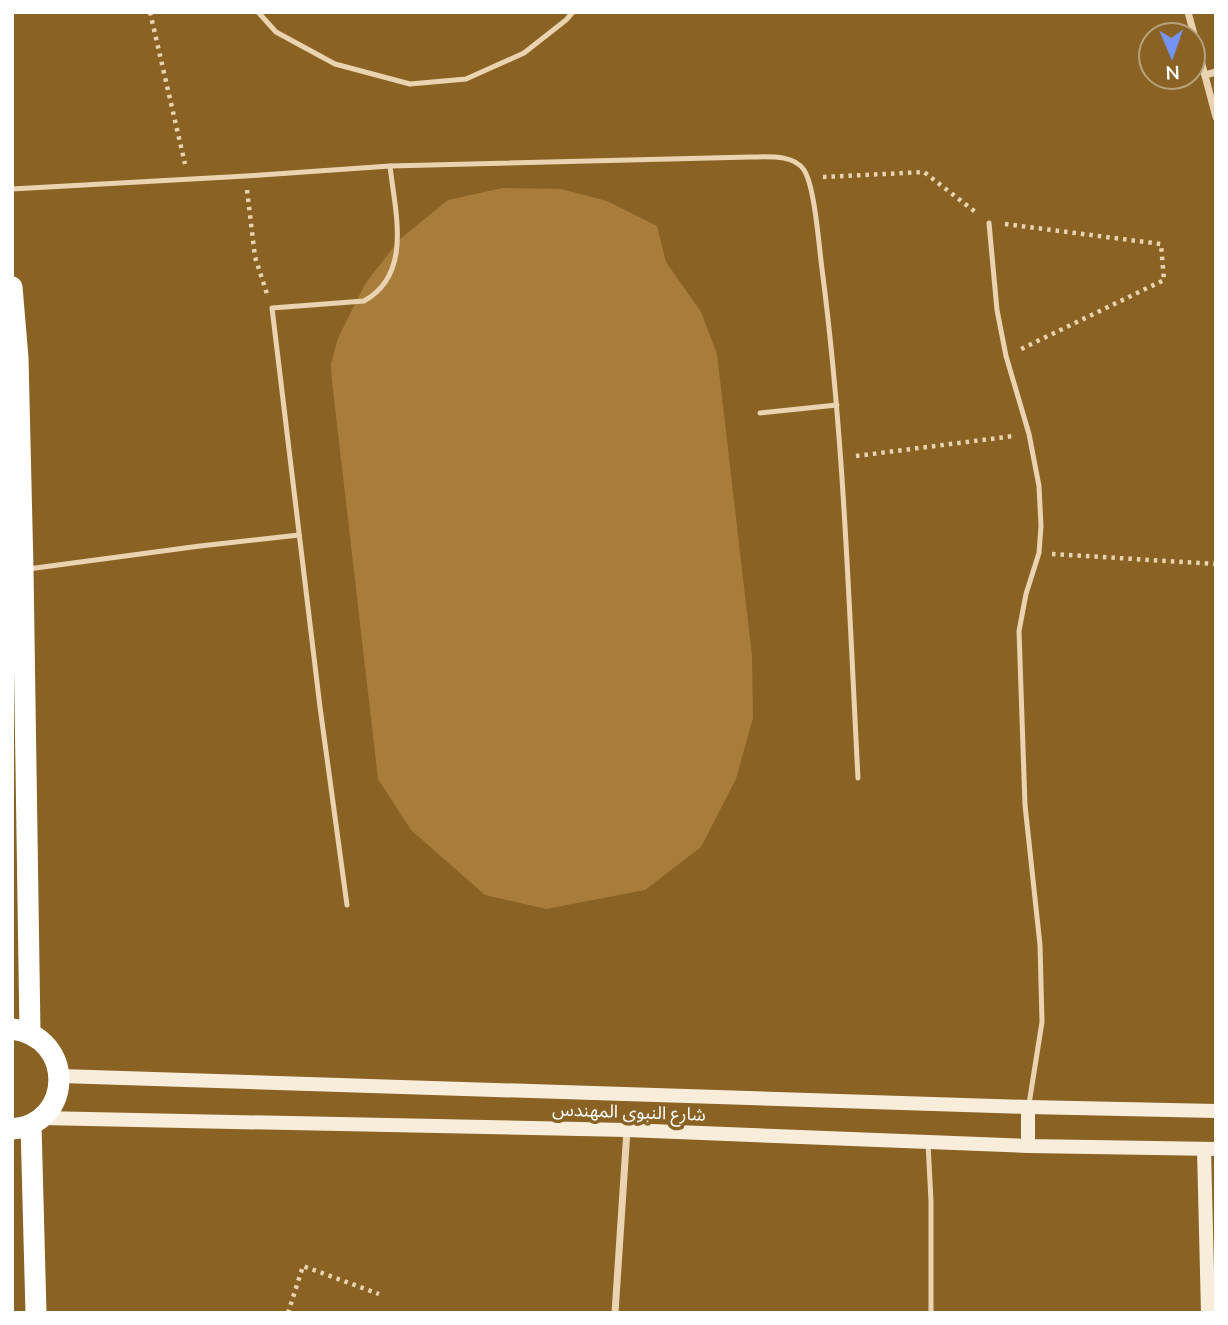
<svg xmlns="http://www.w3.org/2000/svg" width="1228" height="1325" viewBox="0 0 1228 1325" font-family="'Nunito Sans','Noto Sans Arabic',sans-serif">
<style>
.green{fill:#a87c3b}
.lines{fill:none;stroke-linecap:round;stroke-linejoin:round}
.path{stroke:#ead3b0;stroke-width:4.5;stroke-dasharray:3.5 5;stroke-linecap:butt}
.lane{stroke:#ead3b0;stroke-width:5}
.street{stroke:#ead3b0;stroke-width:7}
.secondary{stroke:#f8eddb;stroke-width:14}
.highway{stroke:#fff;stroke-width:21}
.labels{text-anchor:middle;stroke-width:7;stroke-linejoin:round;paint-order:stroke}
.street-label{font-size:18px;fill:#fff;stroke:#8a6224}
</style>
<rect width="100%" height="100%" fill="#8a6224"/>
<path class="green" d="M502 188 561 189 607 201 657 226 666 262 701 312 717 354 752 656 753 718 736 779 701 847 645 890 546 909 485 895 411 830 378 779 332 381 331 364 338 338 365 284 400 239 448 200Z"/>
<g class="lines">
<g class="path">
<path d="M150 12 185 164"/>
<path d="M823 177 924 172 978 214"/>
<path d="M247 190 255 257 267 294"/>
<path d="M1005 224 1161 244 1164 280 1019 350"/>
<path d="M856 456 1014 436"/>
<path d="M1052 554 1216 564"/>
<path d="M288 1313 303 1266 379 1294"/>
</g>
<g class="lane">
<path d="M258 12 276 32 335 64 410 84 466 79 524 53 566 20 573 12"/>
<path d="M12 189 246 176 390 166 750 157C767 157 794 154 804 170 815 187 819 247 822 269 844 438 849 608 858 778"/>
<path d="M989 223 997 310 1006 356 1029 434 1039 486 1041 526 1039 553 1026 594 1019 631 1025 805 1040 945 1042 1022 1029 1104"/>
<path d="M760 413 837 405"/>
<path d="M28 569 200 546 299 535"/>
<path d="M347 905 320 707 272 308 364 301C413 274 395 212 390 166"/>
<path d="M928 1143 931 1201V1313"/>
</g>
<g class="street">
<path d="M1188 12 1216 117"/>
<path d="M1205 75 1216 72"/>
<path d="M615 1313 627 1130"/>
</g>
<g class="secondary">
<path d="M60 1076 1028 1107 1216 1111"/>
<path d="M41 1118 627 1130 1028 1146 1216 1149"/>
<path d="M1028 1146V1107"/>
<path d="M1204 1149 1208 1313"/>
</g>
<g class="highway">
<path d="M12 287 18 358 23 569 30 1033"/>
<path d="M12 1029C75 1037 74 1124 12 1129"/>
<path d="M31 1125 36 1313"/>
</g>
</g>
<g class="labels">
<g class="street-label">
<text transform="translate(629 1112) rotate(2)" y="6">شارع النبوى المهندس</text>
</g>
</g>
<rect width="1228" height="1325" fill="none" stroke="#ffffff" stroke-width="28"/>
<g transform="translate(1172 56) rotate(178)"><circle r="33" fill="#8a6224" stroke="#b9a17c" stroke-width="2"/>
<path d="M0-5L12 26L0 18L-12 26Z" fill="#7493f5"/>
<text y="-10" font-size="19" font-weight="bold" text-anchor="middle" fill="#ffffff">N</text>
</g>
</svg>
